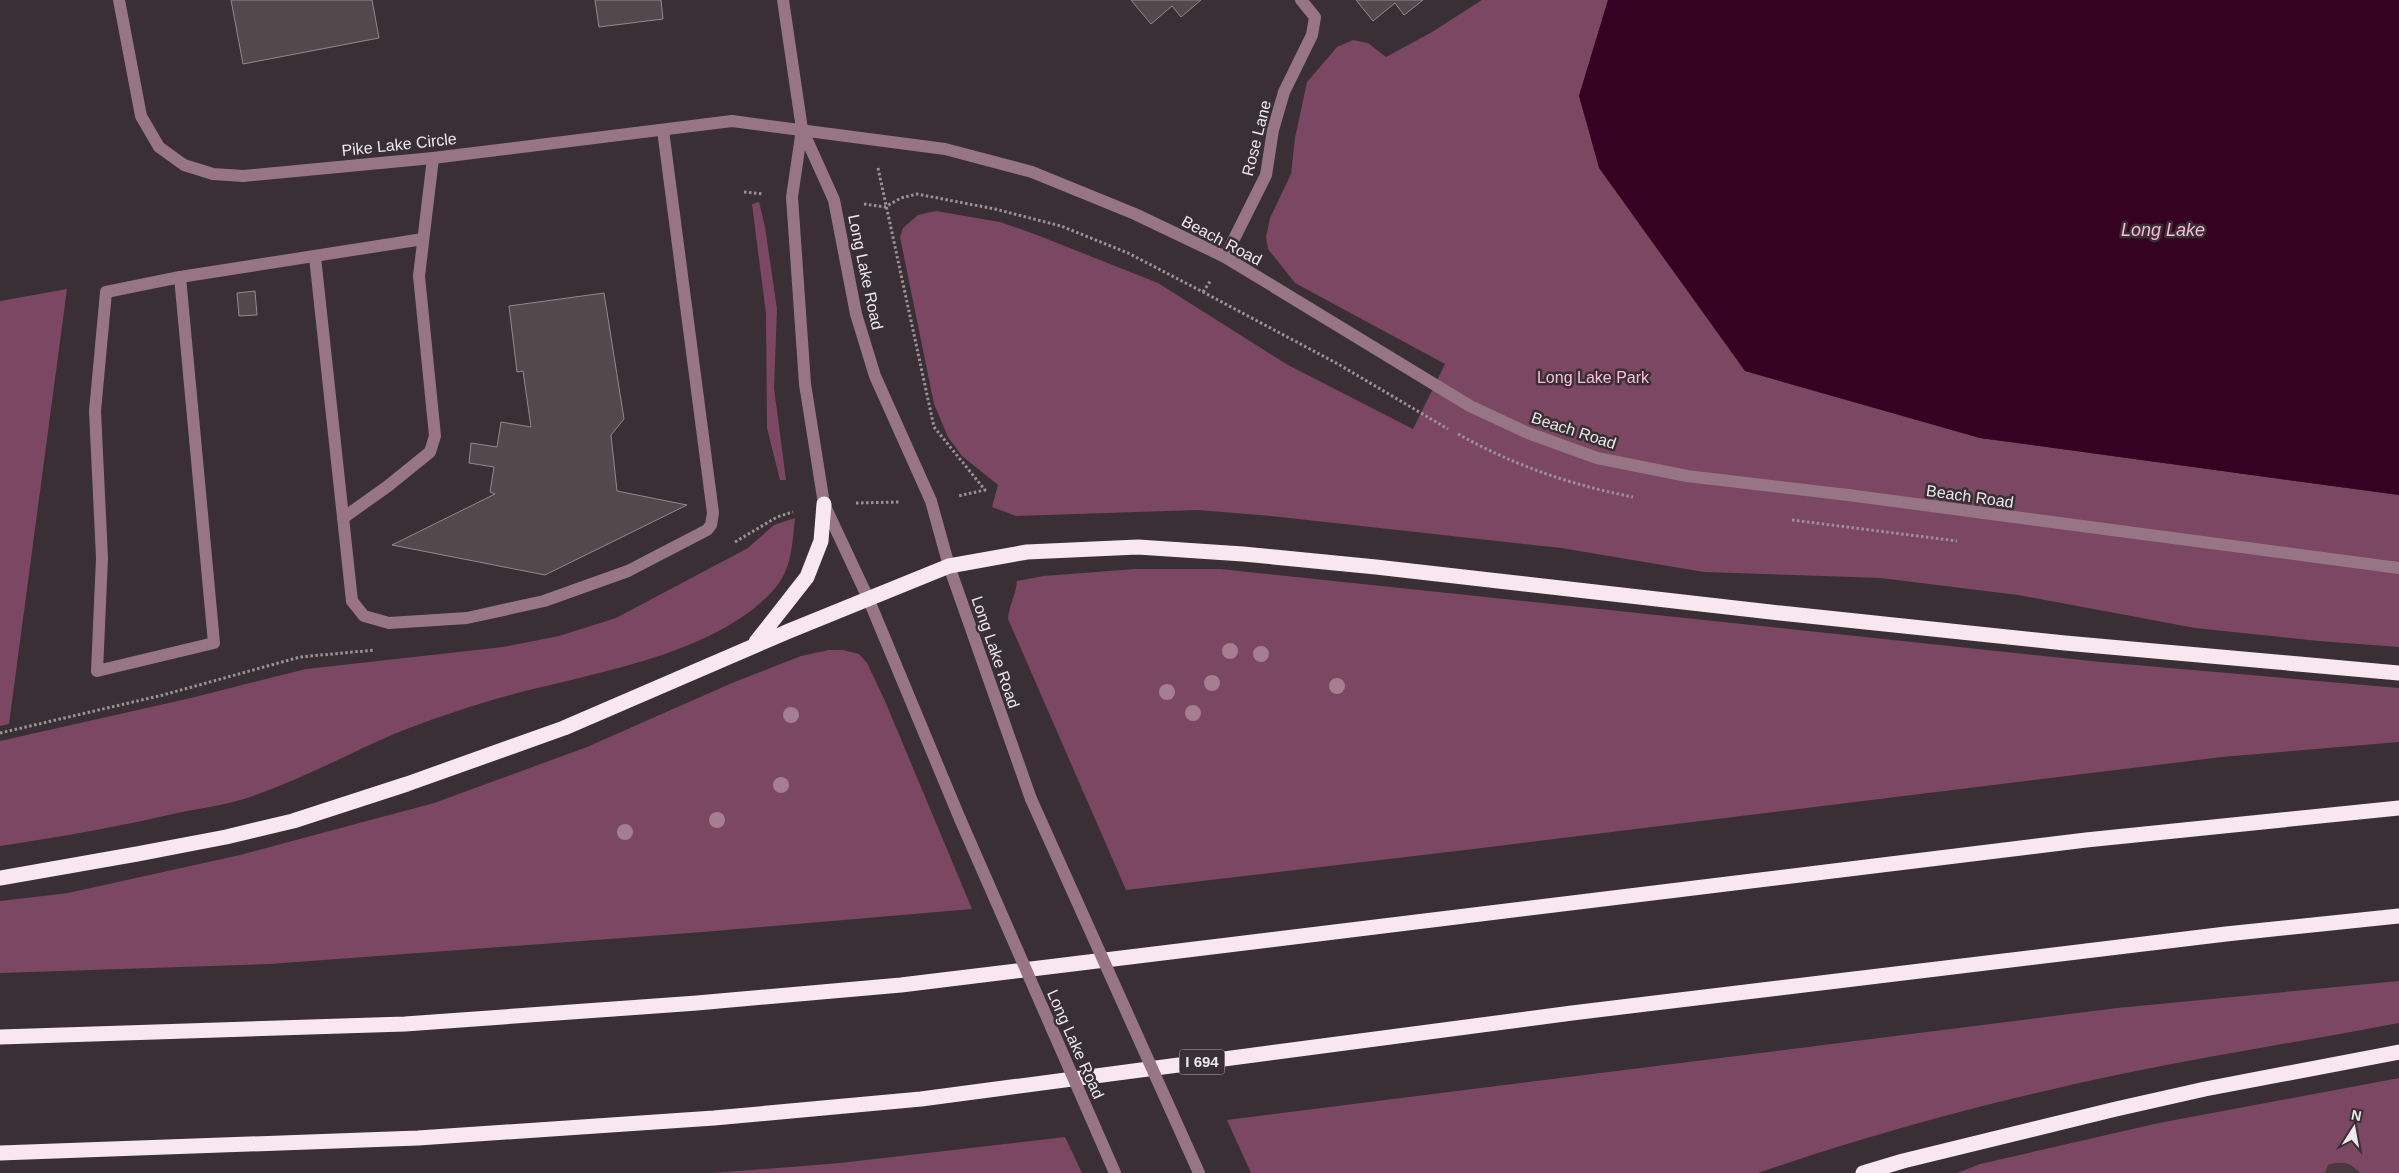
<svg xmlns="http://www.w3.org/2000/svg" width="2399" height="1173" viewBox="0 0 2399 1173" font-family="Arial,sans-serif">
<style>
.built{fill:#493a40}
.green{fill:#7b4762}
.water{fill:#350221}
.building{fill:#53494d;stroke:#93888d}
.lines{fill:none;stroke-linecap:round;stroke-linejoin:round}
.path{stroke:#9a9296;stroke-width:3;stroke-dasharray:2.5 2.5;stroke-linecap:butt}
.minor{stroke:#977585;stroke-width:12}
.highway{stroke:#f9e7ef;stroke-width:15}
.minor-bridge{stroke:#977585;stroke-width:12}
.tree{fill:#a57e91}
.labels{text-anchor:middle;stroke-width:5;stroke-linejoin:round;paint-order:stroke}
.shield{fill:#392f34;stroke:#b8b0b4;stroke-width:1}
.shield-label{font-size:15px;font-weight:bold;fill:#eee8eb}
.street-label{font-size:16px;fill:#eee8eb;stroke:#392f34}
.park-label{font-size:16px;fill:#febedd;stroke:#392f34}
.water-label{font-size:18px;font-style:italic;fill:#fbbbda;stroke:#392f34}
</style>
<rect width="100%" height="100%" fill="#392f34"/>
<path class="built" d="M2341 1162 2354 1167 2360 1173H2325L2328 1165Z"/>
<g class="green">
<path d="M1482 0H1608L1579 96 1745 371 1980 438 2399 495V647L2318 641 2195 628 2018 595 1880 578 1704 572 1561 548 1271 516 1198 510 1016 516 992 507 998 485 962 456 948 437 934 404 900 237 903 228 918 215 936 211 1000 222 1037 235 1158 283 1288 365 1413 429 1445 364 1295 283 1268 249 1266 237 1270 218 1291 174 1295 138 1307 82 1337 47 1353 40 1368 43 1386 57 1432 32Z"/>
<path d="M759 202 765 227 777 309 774 388 786 480H780L767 428 766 314 752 204Z"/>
<path d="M67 289 9 724 0 726V301Z"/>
<path d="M795 518C791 558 791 578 758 605 691 661 579 675 496 699 462 709 426 721 394 734 344 756 296 782 244 799 224 805 203 808 182 812 122 826 61 837 0 846V741L191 698 306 669 503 647 559 636 616 618 748 548 774 525Z"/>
<path d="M1135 569H1221L2101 662 2399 688V742L2222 757 1474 849 1126 890 1008 619C1009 605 1016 595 1017 581L1044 576Z"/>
<path d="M829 650H843L859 654 867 663 885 701 972 909 703 932 270 964 0 973V901L68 893 240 855 434 803 587 747 732 683 801 656Z"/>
<path d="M2399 981V1023C2310 1040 2220 1054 2131 1072 2005 1098 1879 1131 1758 1173H1251L1227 1120 2117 1008Z"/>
<path d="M2399 1078V1173H2360C2350 1162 2341 1161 2328 1165L2325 1173H1957L1980 1164 2159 1123Z"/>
<path d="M1065 1137 1082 1173H713L840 1163Z"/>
</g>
<path class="water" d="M1608 0H2399V495L1980 438 1745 371 1599 168 1579 96Z"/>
<g class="building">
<path d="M231 0H372L379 38 243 64Z"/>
<path d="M595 0H661L663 19 599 27Z"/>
<path d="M1131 0H1201L1181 17 1172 6 1151 24Z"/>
<path d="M1356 0H1423L1404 15 1395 3 1373 21Z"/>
<path d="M255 291 257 315 239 316 237 293Z"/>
<path d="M604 293 624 419 611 435 617 491 687 505 545 575 392 545 495 494 490 492 494 467 469 463 471 443 497 447 501 422 531 427 523 371 517 372 509 306Z"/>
</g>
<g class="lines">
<g class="path">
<path d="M878 168 934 427 985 490 958 496"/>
<path d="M744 192 763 194"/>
<path d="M864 204 885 207 901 198 917 194 995 209 1061 226 1128 253 1203 292 1338 364 1448 429"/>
<path d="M1203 292 1211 280"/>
<path d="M1458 434C1513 465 1571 485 1633 497"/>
<path d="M856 503 899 502"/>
<path d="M1792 520 1957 541"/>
<path d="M735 542 777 517 793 512"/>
<path d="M0 733 163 695 300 657 375 650"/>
</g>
<g class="minor">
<path d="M119 0 141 116 159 147 184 165 213 174 243 176 433 158 732 121 945 149 1032 172 1135 214 1225 257 1470 406 1528 433 1597 458 1687 476 1848 495 2399 568"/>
<path d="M783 0 802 129 792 197 805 384 824 504 868 598 960 819"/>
<path d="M802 129 834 200 856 314 875 376 931 501 949 566 1031 799"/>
<path d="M315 257 352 601 364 616 389 623 467 618 544 601 628 571 707 530 711 525 713 513 663 130"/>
<path d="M1225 257 1266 175 1273 130 1284 92 1312 35 1315 17 1301 0"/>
<path d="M180 277 214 643 97 671 102 558 95 411 106 292Z"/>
<path d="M180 277 423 239"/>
<path d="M343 518 388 486 430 452 435 436 419 276 433 158"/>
</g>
<g class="highway">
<path d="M756 642 807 577 821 541 824 504"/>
<path d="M0 878 137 854 226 837 293 821 407 784 564 728 789 631 949 566 1027 552 1138 547 1243 554 1376 567 1780 613 2065 643 2399 673"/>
<path d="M0 1037 405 1024 697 1003 901 985 2086 840 2399 808"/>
<path d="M0 1153 418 1138 714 1118 921 1099 1572 1013 2226 934 2399 916"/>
<path d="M1863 1173 1903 1161 2116 1109 2205 1089 2399 1052"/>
</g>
<g class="minor-bridge">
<path d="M1031 799 1199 1173"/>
<path d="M960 819 1115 1173"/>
</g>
</g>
<g class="tree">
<circle cx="1230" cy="651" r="8"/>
<circle cx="1261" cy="654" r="8"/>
<circle cx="1212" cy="683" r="8"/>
<circle cx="1337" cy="686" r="8"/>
<circle cx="1167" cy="692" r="8"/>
<circle cx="1193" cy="713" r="8"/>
<circle cx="791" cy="715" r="8"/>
<circle cx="781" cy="785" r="8"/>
<circle cx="717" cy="820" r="8"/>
<circle cx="625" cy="832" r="8"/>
</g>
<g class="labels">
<rect class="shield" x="1179.5" y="1049.5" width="45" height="25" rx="4"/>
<g class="shield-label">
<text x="1202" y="1067">I 694</text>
</g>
<g class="street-label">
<text transform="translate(1256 138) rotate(-76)" y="6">Rose Lane</text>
<text transform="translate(399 144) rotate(-6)" y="6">Pike Lake Circle</text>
<text transform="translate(1222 240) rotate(28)" y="6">Beach Road</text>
<text transform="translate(866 272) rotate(78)" y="6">Long Lake Road</text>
<text transform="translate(1574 430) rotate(18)" y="6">Beach Road</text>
<text transform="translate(1970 496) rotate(8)" y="6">Beach Road</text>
<text transform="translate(996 652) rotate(71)" y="6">Long Lake Road</text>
<text transform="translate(1076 1044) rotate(66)" y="6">Long Lake Road</text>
</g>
<g class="park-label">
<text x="1593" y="383">Long Lake Park</text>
</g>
<g class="water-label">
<text x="2163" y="236">Long Lake</text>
</g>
</g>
<g transform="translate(2354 1128) rotate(11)" stroke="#392f34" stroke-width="4" paint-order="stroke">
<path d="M0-4L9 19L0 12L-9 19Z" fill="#eee8eb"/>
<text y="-8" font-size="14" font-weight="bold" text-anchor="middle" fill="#eee8eb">N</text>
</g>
</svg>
